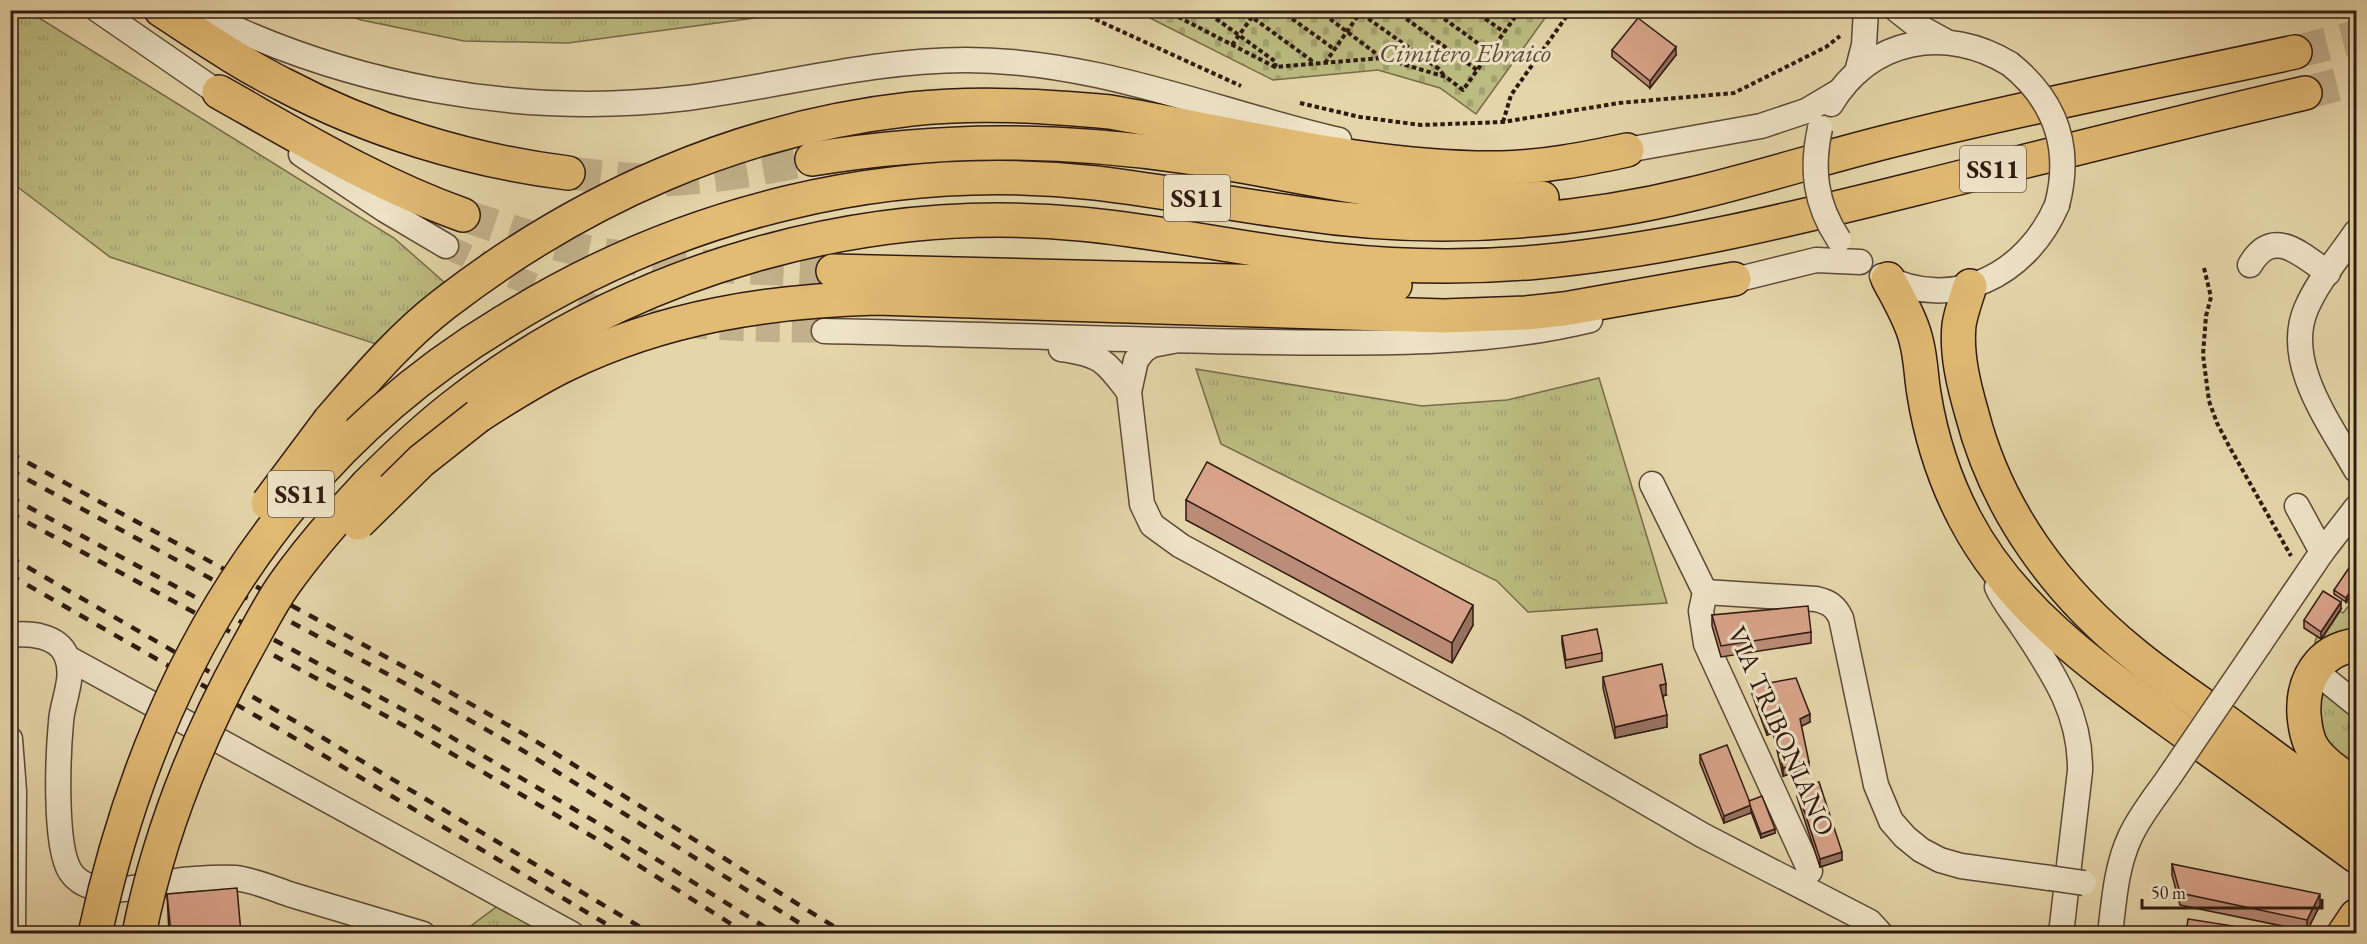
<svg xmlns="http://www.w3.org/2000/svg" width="2367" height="944" viewBox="0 0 2367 944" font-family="'EB Garamond',serif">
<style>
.grass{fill:url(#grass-tufts);stroke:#766b4a;stroke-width:1.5}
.cemetery{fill:url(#cemetery-stones);stroke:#766b4a;stroke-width:1.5}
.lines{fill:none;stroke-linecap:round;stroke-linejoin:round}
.minor-tunnel{stroke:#c1b08b;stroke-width:24;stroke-dasharray:24 12;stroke-linecap:butt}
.highway-tunnel{stroke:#c1b08b;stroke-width:33;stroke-dasharray:33 16;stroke-linecap:butt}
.minor-casing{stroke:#5c4938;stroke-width:27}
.highway-casing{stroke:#2f1a12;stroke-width:36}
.path{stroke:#2f1a12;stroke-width:4;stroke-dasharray:4.5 3;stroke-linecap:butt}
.minor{stroke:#eee4c7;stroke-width:24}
.highway{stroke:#e2bb74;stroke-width:33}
.rail{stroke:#2f1a12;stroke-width:4.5;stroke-dasharray:10 10;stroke-linecap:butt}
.minor-bridge-casing{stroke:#5c4938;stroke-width:27;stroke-linecap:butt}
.highway-bridge-casing{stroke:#2f1a12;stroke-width:36;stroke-linecap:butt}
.minor-bridge{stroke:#eee4c7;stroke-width:24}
.highway-bridge{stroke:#e2bb74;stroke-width:33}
.wall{fill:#bb8d78;stroke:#2f1a12;stroke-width:1.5}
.shaded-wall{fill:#987362;stroke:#2f1a12;stroke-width:1.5}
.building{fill:#d9a48c;stroke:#2f1a12;stroke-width:1.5}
.labels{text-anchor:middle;stroke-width:6;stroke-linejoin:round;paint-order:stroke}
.shield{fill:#eee4c7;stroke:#685748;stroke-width:1.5}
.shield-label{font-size:26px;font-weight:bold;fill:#2f1a12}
.park-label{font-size:27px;font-style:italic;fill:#594b34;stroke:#eee4c7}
.street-label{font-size:27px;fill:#2f1a12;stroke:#eee4c7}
</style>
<defs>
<pattern id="grass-tufts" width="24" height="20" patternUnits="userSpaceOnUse" patternTransform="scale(1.5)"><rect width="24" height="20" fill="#bcbc82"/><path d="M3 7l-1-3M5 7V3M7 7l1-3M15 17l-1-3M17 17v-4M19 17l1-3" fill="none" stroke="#a2a16f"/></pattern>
<pattern id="cemetery-stones" width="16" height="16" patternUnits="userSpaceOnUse" patternTransform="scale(1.5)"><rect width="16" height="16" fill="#bcbc82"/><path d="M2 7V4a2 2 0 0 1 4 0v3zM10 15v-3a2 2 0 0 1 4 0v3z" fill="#a2a16f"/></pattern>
</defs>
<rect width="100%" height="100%" fill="#e5d6a9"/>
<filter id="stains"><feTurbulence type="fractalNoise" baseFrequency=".00333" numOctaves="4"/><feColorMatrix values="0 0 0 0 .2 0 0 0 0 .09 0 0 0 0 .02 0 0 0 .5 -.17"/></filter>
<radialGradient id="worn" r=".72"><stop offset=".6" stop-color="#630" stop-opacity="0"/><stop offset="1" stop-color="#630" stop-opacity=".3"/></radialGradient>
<g class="grass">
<path d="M10 11H28L394 238 444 282 376 344 110 257 11 182Z"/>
<path d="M336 11H808L568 43 464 41 361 20Z"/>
<path d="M1196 369 1422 406 1507 400 1599 378 1667 603 1528 612 1497 581 1221 444Z"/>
<path d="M2356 587V632L2317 648 2315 642 2317 636 2322 639 2340 611 2343 613 2350 604 2346 602Z"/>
<path d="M2317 690 2327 694 2356 712V764L2328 757 2314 699Z"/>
<path d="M499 905 548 934H460Z"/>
</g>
<path class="cemetery" d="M1136 11H1550L1476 114 1440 88 1378 70 1273 80Z"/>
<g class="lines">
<path class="minor-tunnel" d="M446 246C522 283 606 318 692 326 735 330 780 330 824 331"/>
<g class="highway-tunnel">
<path d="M2295 52 2356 37"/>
<path d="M2305 93 2356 80"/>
<path d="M568 173C599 176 629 181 660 180 712 178 762 169 812 159"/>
<path d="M463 215C506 230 550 244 595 253 673 267 754 268 833 271"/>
</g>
<defs>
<g id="minor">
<path d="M98 10 233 103"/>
<path d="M196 10C346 86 519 118 687 98 780 86 871 60 966 60 1097 60 1214 111 1339 140"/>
<path d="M1897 10 1916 25 1945 41"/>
<path d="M1857 72 1864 45 1866 10"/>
<path d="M1831 104C1871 38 1946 25 2010 64"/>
<path d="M1612 150H1627L1761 126 1806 111 1838 92"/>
<path d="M301 154 385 210 446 246"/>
<path d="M2356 232C2339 257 2318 281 2306 309 2283 363 2331 425 2356 470"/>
<path d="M2250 265C2273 226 2301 254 2328 273"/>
<path d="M1882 276C1953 313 2027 275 2057 205"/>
<path d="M1719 284 1816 260 1860 262"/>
<path d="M824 331C971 334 1117 340 1264 342 1374 343 1482 346 1590 320"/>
<path d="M1173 341 1152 345 1144 350 1136 360 1129 392 1142 504 1152 525 1181 546 1512 725 1702 835 1870 922 1881 934"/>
<path d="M1061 349C1101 354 1105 361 1129 392"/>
<path d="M1652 484 1705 592 1701 611 1706 644 1810 871"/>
<path d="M2297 506 2322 552"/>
<path d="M1997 587C2003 601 2014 614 2022 626 2053 673 2081 713 2080 771L2061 934"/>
<path d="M1705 592 1816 599C1829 602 1835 606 1841 618L1876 785 1891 821 1905 837 1921 850 1940 860 1961 866 2050 878"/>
<path d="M10 635C30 633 57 635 66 655 76 677 62 701 61 722 58 754 54 845 70 871 93 907 160 880 194 879 208 878 222 877 235 878 254 880 274 889 292 895 335 908 379 921 423 934"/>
<path d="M2259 645 2322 552 2356 508"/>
<path d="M68 658 572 934"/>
<path d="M2314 670 2356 704"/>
<path d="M10 739 14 791 13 934"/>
<path d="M2110 934C2114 901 2116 867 2130 837 2140 815 2156 796 2169 777"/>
</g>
<g id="highway">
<path d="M161 10C201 36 240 63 282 84 369 130 470 161 568 173"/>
<path d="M219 92C299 137 376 184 463 215"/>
<path d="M812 159C942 138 1057 138 1187 157 1304 174 1422 209 1542 198"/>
<path d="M833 271 1395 285"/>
<path d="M1888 279C1898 298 1911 319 1916 340 1921 358 1921 377 1924 394 1931 438 1944 479 1965 519 2014 613 2103 673 2187 734 2244 774 2300 815 2356 856"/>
<path d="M1970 286C1966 299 1961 312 1959 325 1956 355 1964 386 1972 414 1997 511 2057 592 2134 654 2158 674 2185 692 2210 710 2259 746 2308 782 2356 818"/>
<path d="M504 322C680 212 889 160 1096 183 1163 191 1230 204 1297 213 1370 224 1445 227 1518 221 1576 217 1635 208 1692 194 1764 177 1834 154 1906 137 2035 105 2165 80 2295 52"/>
<path d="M478 416C506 398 534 380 565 365 664 317 767 301 876 298L1444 316 1526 313 1564 309 1734 279"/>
<path d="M330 420C365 380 401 337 444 304 581 198 739 128 911 109 977 102 1044 106 1110 112 1236 134 1374 170 1501 168 1544 167 1585 159 1627 150"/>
<path d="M367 485C396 456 425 428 458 403 631 269 863 203 1081 224 1166 232 1249 251 1334 260 1401 267 1470 268 1538 262 1667 250 1793 219 1918 188 2047 156 2176 123 2305 93"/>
<path d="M2356 645C2319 650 2302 680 2304 715 2305 726 2307 741 2314 750 2324 765 2342 775 2356 786"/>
<path d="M2344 934 2356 916"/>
</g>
</defs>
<use href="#minor" class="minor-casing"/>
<use href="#highway" class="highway-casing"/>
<g class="path">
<path d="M1075 10 1241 86"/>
<path d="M1165 10 1275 67 1382 58 1446 77 1463 90 1520 10"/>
<path d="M1204 10 1276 62 1275 67"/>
<path d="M1242 10 1311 60 1312 64"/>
<path d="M1280 10 1334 49"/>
<path d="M1318 10 1382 58"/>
<path d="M1356 10 1439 69 1445 77"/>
<path d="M1394 10 1477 70"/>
<path d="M1432 10 1490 52"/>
<path d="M1473 10 1504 32"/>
<path d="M1510 10 1517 15"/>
<path d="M1232 45 1257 10"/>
<path d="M1325 63 1362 10"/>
<path d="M1300 103 1360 117 1421 125 1503 122 1619 103 1734 93 1826 47 1840 36"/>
<path d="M1503 122 1511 95 1571 10"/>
<path d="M2204 268 2211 297 2206 316 2203 355 2209 401 2217 423 2229 446 2291 556"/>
</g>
<use href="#minor" class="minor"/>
<use href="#highway" class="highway"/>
<g class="rail">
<path d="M10 453 425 678 529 737 846 934"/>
<path d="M10 470 415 689 522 750 817 934"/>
<path d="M10 497 417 717 608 829 776 934"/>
<path d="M10 513 410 729 600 841 747 934"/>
<path d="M10 557 293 720 652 934"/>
<path d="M10 575 286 733 623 934"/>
</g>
<defs>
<g id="minor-bridge">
<path d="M2010 64C2056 101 2072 148 2057 205"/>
<path d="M1820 128C1811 169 1815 204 1839 240"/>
<path d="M2169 777 2259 645"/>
<path d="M2050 878 2084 883"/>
</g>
<g id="highway-bridge">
<path d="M268 503 330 420"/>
<path d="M358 523 421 461 478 416"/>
<path d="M95 934C150 678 276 459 504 322"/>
<path d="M139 934C159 833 197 739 246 650 259 627 270 604 285 583 310 548 338 516 367 485"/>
</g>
</defs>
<use href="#minor-bridge" class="minor-bridge-casing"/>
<use href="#highway-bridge" class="highway-bridge-casing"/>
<use href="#minor-bridge" class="minor-bridge"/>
<use href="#highway-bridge" class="highway-bridge"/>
</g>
<g class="wall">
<path d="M1612 50 1676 55 1650 88 1612 57Z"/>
<path d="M1186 500 1473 625 1452 663 1186 520Z"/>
<path d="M2356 565V587L2346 602 2334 594V590Z"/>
<path d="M2341 609 2321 639 2304 628V620Z"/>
<path d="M1712 615 1811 632V643L1721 657 1712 626Z"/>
<path d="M1562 636 1602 653V661L1566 668 1562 643Z"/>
<path d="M1603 677 1666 695 1663 696 1667 727 1615 738 1603 688Z"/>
<path d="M1752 686 1810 722 1801 726 1809 769 1783 776 1773 733 1767 735 1752 694Z"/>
<path d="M2356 713V741L2350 740V736Z"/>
<path d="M1700 755 1749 801 1775 833 1761 838 1751 812 1724 823 1700 763Z"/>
<path d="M1797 789 1842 860 1820 867 1797 797Z"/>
<path d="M2172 864 2320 905 2307 931 2180 905 2172 875Z"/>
<path d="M167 894 241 933H169Z"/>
</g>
<g class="shaded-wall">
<path d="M1676 47V55L1650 88V81Z"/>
<path d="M2356 583V587L2346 602V598Z"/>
<path d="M2341 602V609L2321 639V632Z"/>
<path d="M1473 605V625L1452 663V643Z"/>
<path d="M1666 684V695L1660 697V685Z"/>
<path d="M1810 714V722L1800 727V719Z"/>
<path d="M1667 715V727L1615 738V727Z"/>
<path d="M1773 725V733L1767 735V728Z"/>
<path d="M1809 762V769L1783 776V768Z"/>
<path d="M1751 805V813L1724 823V816Z"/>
<path d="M1775 829V833L1761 838V834Z"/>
<path d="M1842 852V860L1820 867V859Z"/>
<path d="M2320 894V905L2307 931V920Z"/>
</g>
<g class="building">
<path d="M1638 18 1676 47 1650 81 1612 50Z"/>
<path d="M1207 462 1473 605 1452 643 1186 500Z"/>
<path d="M2353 562 2356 565V583L2346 598 2334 590Z"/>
<path d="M2323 591 2341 602 2321 632 2304 620Z"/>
<path d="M1808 606 1811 632 1721 646 1712 615Z"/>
<path d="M1597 629 1602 653 1566 660 1562 636Z"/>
<path d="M1662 664 1666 684 1660 685 1667 715 1615 727 1603 677Z"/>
<path d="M1796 678 1810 714 1800 719 1809 762 1783 768 1773 725 1767 728 1752 686Z"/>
<path d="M2356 713V737L2350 736Z"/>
<path d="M1727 745 1751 805 1724 816 1700 755Z"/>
<path d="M1819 782 1842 852 1820 859 1797 789Z"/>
<path d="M1762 796 1775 829 1761 834 1751 808 1749 801Z"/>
<path d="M2172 864 2320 894 2307 920 2180 893Z"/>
<path d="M237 888 241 933H171L167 894Z"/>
<path d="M2188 919 2246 928 2245 933H2186Z"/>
</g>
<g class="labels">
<g class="shield">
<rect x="1960" y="146" width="66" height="46" rx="4.5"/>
<rect x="1164" y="175" width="66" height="46" rx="4.5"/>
<rect x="268" y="471" width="66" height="46" rx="4.5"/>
</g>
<g class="shield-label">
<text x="1993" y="178">SS11</text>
<text x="1197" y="207">SS11</text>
<text x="301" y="503">SS11</text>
</g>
<g class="park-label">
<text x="1465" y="62">Cimitero Ebraico</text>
</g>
<g class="street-label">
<text transform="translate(1781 731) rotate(66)" y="9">VIA TRIBONIANO</text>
</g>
</g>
<rect width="2367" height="944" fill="none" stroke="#e5d6a9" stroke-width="36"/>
<rect x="12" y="12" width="2343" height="920" fill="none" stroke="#2f1a12" stroke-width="3"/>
<rect x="18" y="18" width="2331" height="908" fill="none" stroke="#2f1a12" stroke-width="1.5"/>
<path d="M2142 899v9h180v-9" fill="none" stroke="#2f1a12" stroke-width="3"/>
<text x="2151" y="899" font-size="18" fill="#2f1a12" stroke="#eee4c7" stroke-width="4.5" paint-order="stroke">50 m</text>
<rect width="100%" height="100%" filter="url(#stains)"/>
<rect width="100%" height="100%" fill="url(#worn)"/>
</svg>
